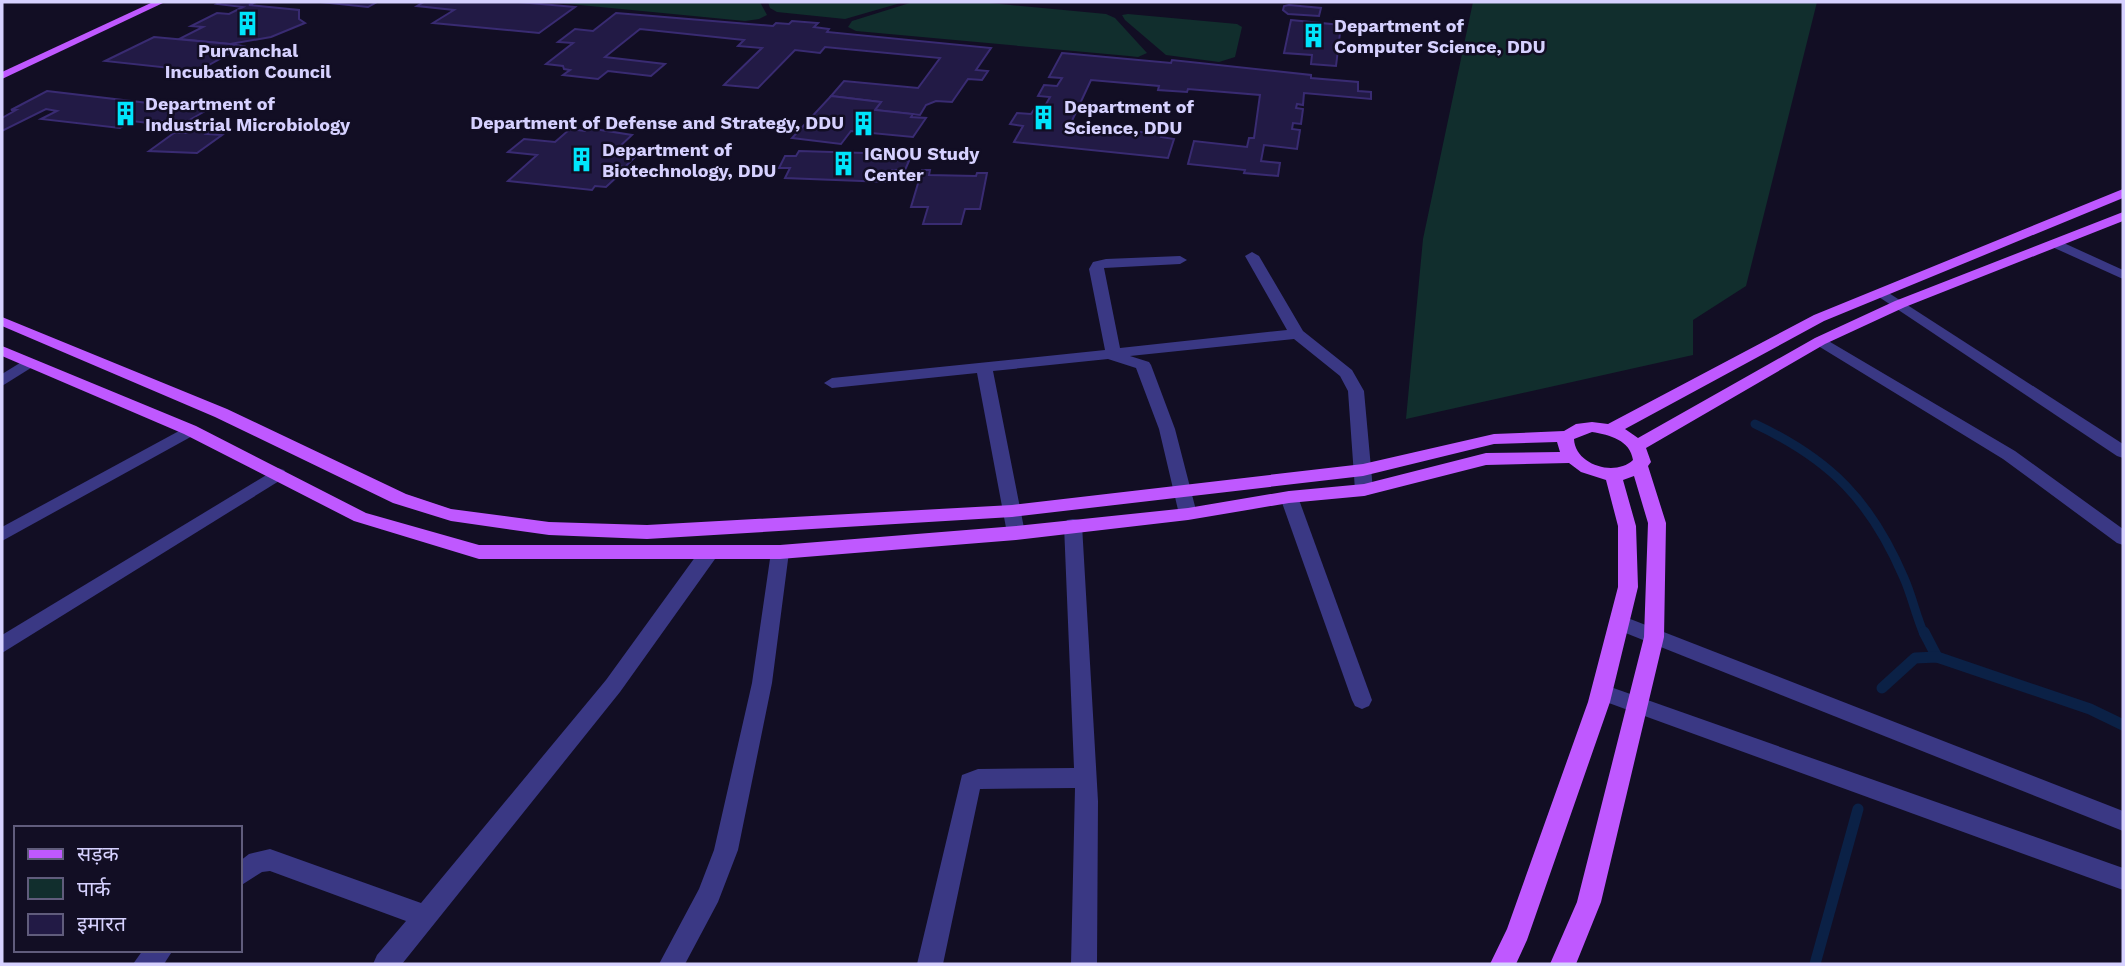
<svg xmlns="http://www.w3.org/2000/svg" width="2125" height="966" viewBox="0 0 2125 966" font-family="'Work Sans','Noto Sans Devanagari',sans-serif">
<style>
.green{fill:#112e2d}
.lines{fill:none;stroke-linecap:round;stroke-linejoin:round}
.stream-far1{stroke:#0b2146;stroke-width:9}
.stream{stroke:#0b2146;stroke-width:11}
.building{fill:#221a45;stroke:#392b72;stroke-width:2}
.minor{fill:#3a3884;fill-rule:evenodd}
.major{fill:#bf58ff;fill-rule:evenodd}
.labels{text-anchor:middle;stroke-width:5;stroke-linejoin:round;paint-order:stroke}
.far-poi-label{font-size:18px;font-weight:bold;fill:#d6d1ff;stroke:#120e24;text-anchor:start}
</style>
<rect width="100%" height="100%" fill="#120e24"/>
<g class="green">
<path d="M549 2H760L767 15 759 19 745 21Z"/>
<path d="M768 2H904L845 19 777 12 770 8Z"/>
<path d="M913 2H979L1106 14 1115 18 1147 53 1138 57 1129 56 856 31 848 27 852 21Z"/>
<path d="M1473 2H1817L1746 286 1693 320V355L1406 419 1423 239Z"/>
<path d="M1128 14 1237 24 1242 27 1235 57 1219 62 1166 55 1125 20 1122 15Z"/>
</g>
<g class="lines">
<path class="stream-far1" d="M1755 424C1831 460 1871 501 1904 578 1912 596 1916 616 1924 634"/>
<g class="stream">
<path d="M1924 632 1937 657"/>
<path d="M1882 688 1915 658 1937 657 2090 709 2123 725"/>
<path d="M1815 964 1858 809"/>
</g>
</g>
<g class="building">
<path d="M221 2H256L249 5 299 10V19L305 23 271 37 230 44 179 39 203 27 191 26 217 13 229 14 243 7 217 4Z"/>
<path d="M320 2H377L368 7Z"/>
<path d="M424 2H518L575 7 539 33 433 23 454 10 417 6Z"/>
<path d="M1289 5 1321 8 1319 16 1288 14 1283 10 1284 6Z"/>
<path d="M616 13 773 26 776 23 789 24 792 21 818 23 814 27 829 29 827 32 991 48 976 70 988 71 982 80 968 79 952 102 936 101 926 105 920 115 875 110 881 102 831 96 844 81 918 88 940 58 825 47 820 53 795 50 758 88 724 85 762 48 738 46 744 40 640 29 605 57 665 64 651 76 608 71 598 79 563 75 570 70 564 69 563 66 546 64 573 43 558 42 575 29 593 31Z"/>
<path d="M1291 20 1341 25 1336 66 1311 64 1312 55 1284 53Z"/>
<path d="M154 37 230 44 243 46 198 71 105 61Z"/>
<path d="M1062 53 1171 63 1172 60 1311 75V78L1358 82V91L1371 92V99L1304 93 1303 105 1297 104 1296 108 1303 109 1301 124 1293 123 1292 129 1300 130 1297 149 1264 145 1261 161 1280 163 1278 176 1244 173 1245 170 1188 164 1194 141 1247 147 1249 138H1254L1260 95 1188 89 1187 92 1158 90 1159 86 1091 80 1070 125 1162 134 1161 137 1174 139 1168 158 1014 142 1023 126 1010 124 1017 113 1031 114 1037 105 1045 106 1050 97 1038 96 1044 85 1057 86 1062 78 1049 77Z"/>
<path d="M47 91 207 110 184 123 163 121 157 124 132 121 120 128 41 119 57 111 46 109 2 131V118L16 110H11Z"/>
<path d="M831 96 881 102 875 110 913 114 911 117 926 118 913 137 851 131 841 144 792 138Z"/>
<path d="M588 128 632 135 618 148 641 151 625 167 619 166 612 173 620 174 606 187 595 186 592 190 508 181 537 155 508 152 524 139 555 142 570 129 585 131Z"/>
<path d="M194 129H212L206 134 222 135 197 153 149 151 174 133H187Z"/>
<path d="M799 151 897 154 895 160 909 161 905 170H892L887 182 785 178 790 168H779L785 156H796Z"/>
<path d="M922 170H930L929 175 976 176 977 173H987L980 209H965L961 224H923L928 207H911Z"/>
</g>
<g class="lines">
<g class="minor">
<path d="M2055 239 2123 270V279L2050 246 2048 243Z"/>
<path d="M1252 252 1259 256 1303 331 1352 370 1364 391 1373 490 1370 494 1364 496 1355 490 1348 391 1340 376 1294 339 1130 356 1149 362 1151 365 1175 429 1197 514 1194 518H1182L1179 514 1159 429 1136 368 1108 359 993 371 1025 533 1022 538H1010L1007 533 977 373 832 388 824 383 832 378 1105 350 1089 269 1093 262 1106 259 1180 256 1187 260 1180 264 1104 268 1120 348 1287 330 1245 256Z"/>
<path d="M1881 288 2123 444V458L2117 456 1876 295 1874 292Z"/>
<path d="M1820 336 2015 451 2123 529V545L2117 543 2003 459 1815 344 1812 341Z"/>
<path d="M28 358 34 360 36 363 34 366 2 386V374Z"/>
<path d="M190 425 198 430 196 434 2 541V527Z"/>
<path d="M278 468 284 470 287 474 284 478 2 653V635Z"/>
<path d="M1289 491 1298 497 1372 700 1369 706 1362 709 1355 706 1352 700 1280 497Z"/>
<path d="M1073 519 1079 520 1082 525 1098 801 1097 964H1071L1075 788 980 789 943 964H917L962 775 978 769 1074 768 1064 525 1067 520Z"/>
<path d="M780 545 787 547 789 552 772 683 738 850 718 902 685 964H659L699 889 714 850 752 683 771 552 773 547Z"/>
<path d="M708 547 715 549 717 554 715 559 620 692 402 964H373L377 955 406 921 270 871 262 872 240 886V861L249 854 270 849 421 903 606 680 701 549Z"/>
<path d="M1620 615 2123 811V831L1613 628 1610 623 1613 618Z"/>
<path d="M1602 684 2123 868V890L1595 698 1592 692 1595 686Z"/>
<path d="M143 950H173L164 964H133Z"/>
</g>
<g class="major">
<path d="M153 2H165L2 79V72Z"/>
<path d="M2123 189V198L1824 321 1625 429 1638 438 1815 338 1895 301 2123 212V221L1905 307 1825 344 1646 448 1651 462 1648 466 1666 523 1664 637 1601 902 1576 964H1550L1577 902 1644 637 1648 523 1634 476 1623 480 1636 526 1638 587 1610 702 1527 940 1516 964H1490L1507 929 1588 702 1618 587V526L1606 480 1581 472 1569 463 1486 465 1364 496 1289 503 1188 520 1016 540 780 559H479L354 521 184 434 2 356V346L7 348 196 426 366 513 479 545H780L1016 526 1188 508 1289 491 1364 484 1486 453 1560 452 1557 442 1494 444 1363 476 1012 517 647 539 549 535 451 521 393 503 215 417 2 326V317L227 409 406 494 451 509 549 522 647 525 1012 505 1363 464 1494 434 1564 431 1576 424 1592 422 1608 424 1814 315ZM1592 432C1610 435 1630 440 1633 460 1615 477 1575 465 1574 439Z"/>
</g>
</g>
<defs>
<symbol id="building-bare" viewBox="-9 -9 18 18"><path d="M-4-6H4V6H1V3H-1V6H-4ZM-2.5-4.3h1.7v1.8h-1.7ZM.8-4.3h1.7v1.8H.8ZM-2.5-1h1.7V.8h-1.7ZM.8-1h1.7V.8H.8Z" fill="#00e5fc" stroke="#120e24" stroke-width="2.5" paint-order="stroke"/></symbol>
</defs>
<g fill-rule="evenodd">
<use href="#building-bare" x="230" y="6" width="35" height="35"/>
<use href="#building-bare" x="1296" y="18" width="35" height="35"/>
<use href="#building-bare" x="108" y="96" width="35" height="35"/>
<use href="#building-bare" x="1026" y="100" width="35" height="35"/>
<use href="#building-bare" x="846" y="106" width="35" height="35"/>
<use href="#building-bare" x="564" y="142" width="35" height="35"/>
<use href="#building-bare" x="826" y="146" width="35" height="35"/>
</g>
<g class="labels">
<g class="far-poi-label">
<text x="1334" y="32">Department of<tspan x="1334" dy="21">Computer Science, DDU</tspan></text>
<text x="248" y="57" text-anchor="middle">Purvanchal<tspan x="248" dy="21">Incubation Council</tspan></text>
<text x="145" y="110">Department of<tspan x="145" dy="21">Industrial Microbiology</tspan></text>
<text x="1064" y="113">Department of<tspan x="1064" dy="21">Science, DDU</tspan></text>
<text x="844" y="129" text-anchor="end">Department of Defense and Strategy, DDU</text>
<text x="602" y="156">Department of<tspan x="602" dy="21">Biotechnology, DDU</tspan></text>
<text x="864" y="160">IGNOU Study<tspan x="864" dy="21">Center</tspan></text>
</g>
</g>
<rect width="2125" height="966" fill="none" stroke="#d6d1ff" stroke-width="7"/>
<rect x="14" y="826" width="228" height="126" fill="#120e24" stroke="#605c7c" stroke-width="2"/>
<rect x="28" y="849" width="35" height="10" fill="#bf58ff" stroke="#605c7c" stroke-width="2"/>
<text x="77" y="861" font-size="21" fill="#d6d1ff">सड़क</text>
<rect x="28" y="878" width="35" height="21" fill="#112e2d" stroke="#605c7c" stroke-width="2"/>
<text x="77" y="896" font-size="21" fill="#d6d1ff">पार्क</text>
<rect x="28" y="914" width="35" height="21" fill="#221a45" stroke="#605c7c" stroke-width="2"/>
<text x="77" y="931" font-size="21" fill="#d6d1ff">इमारत</text>
</svg>
